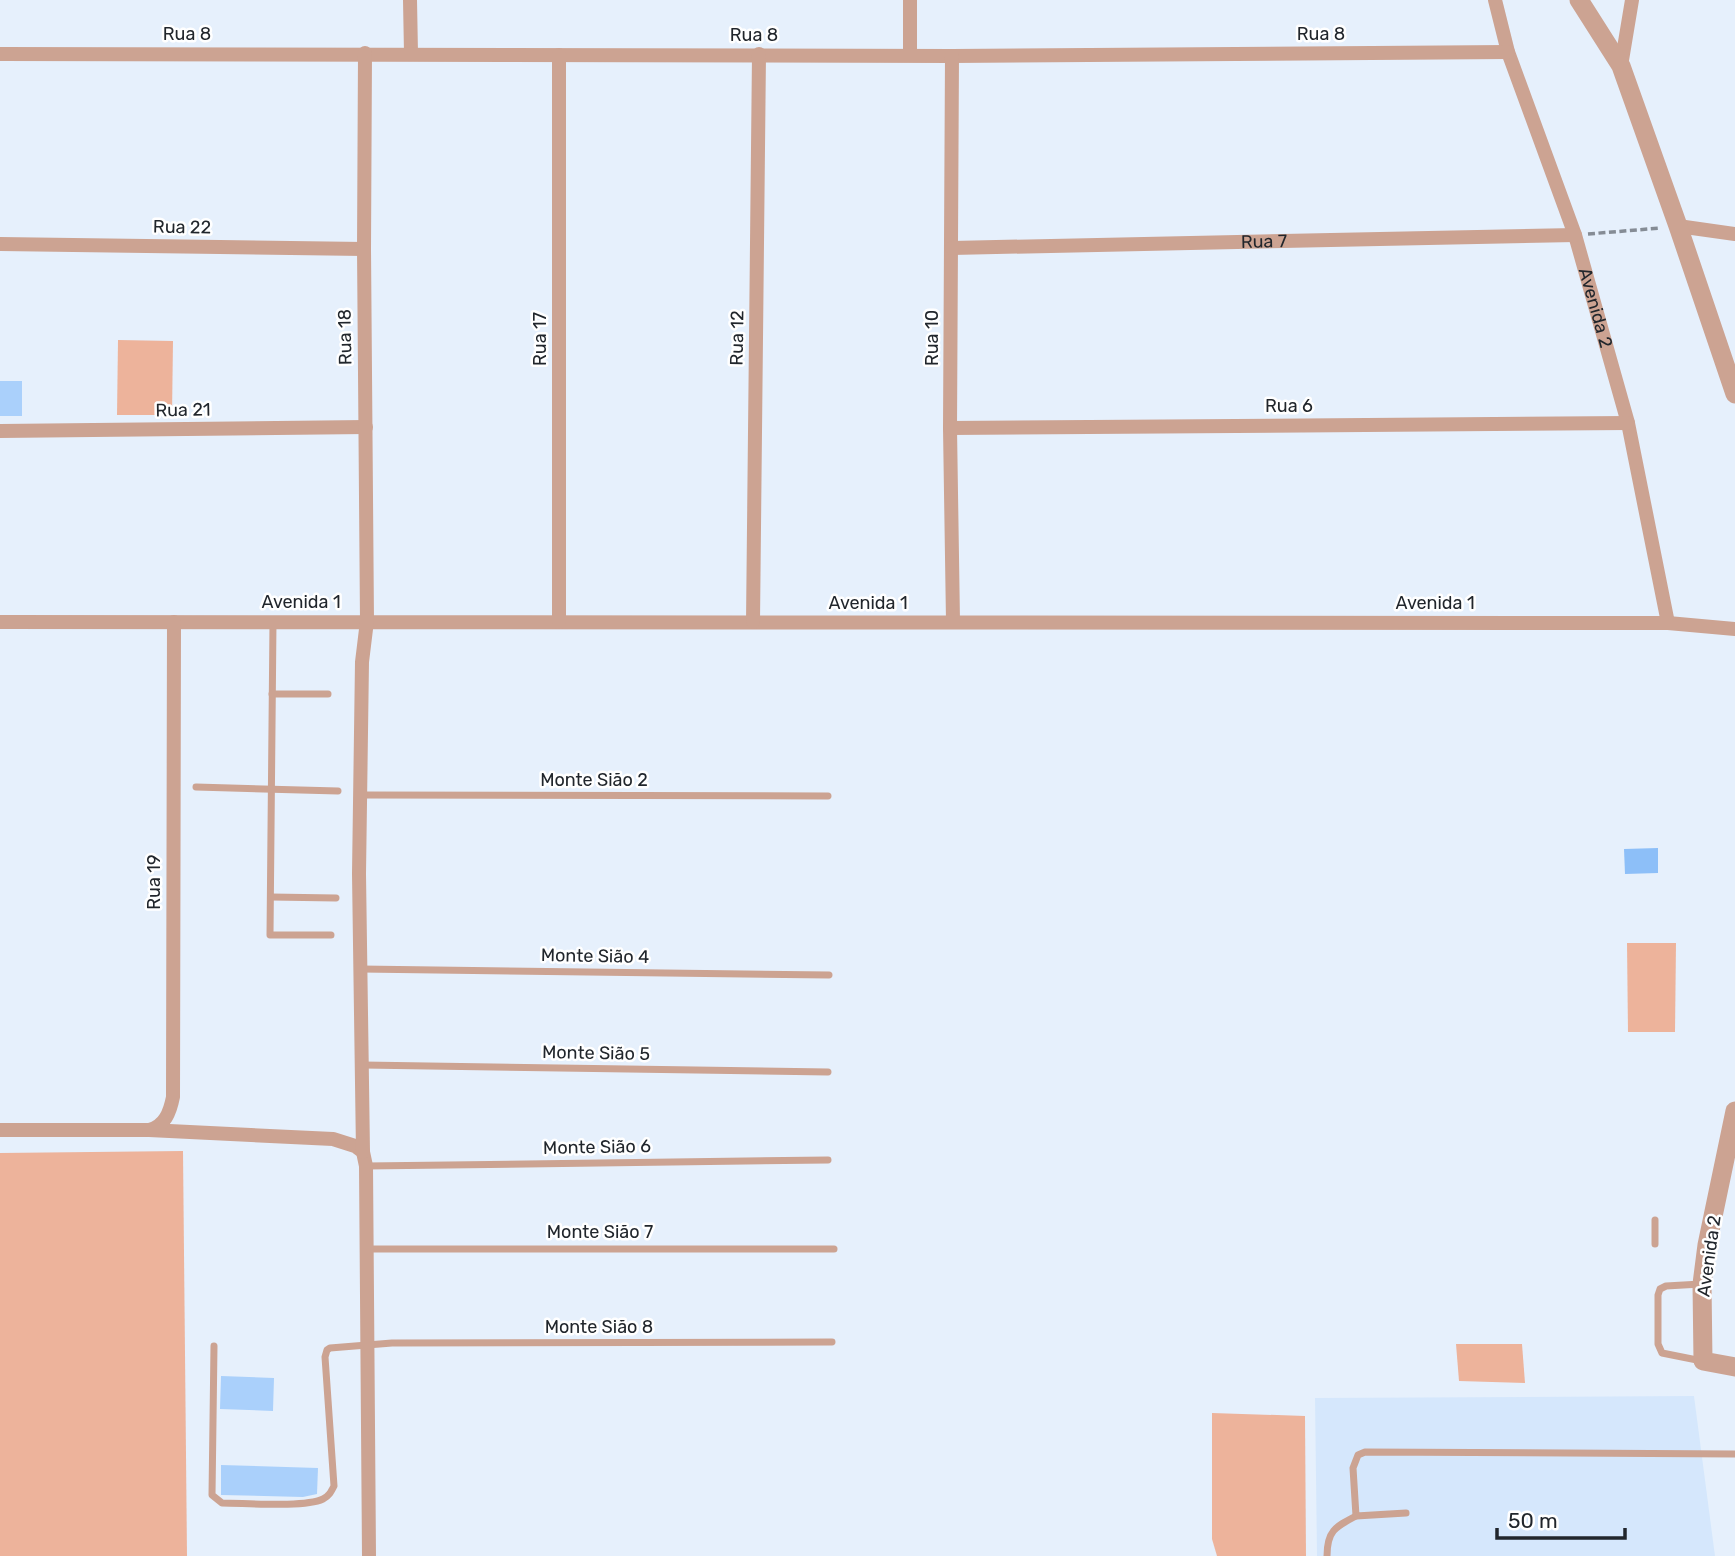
<svg xmlns="http://www.w3.org/2000/svg" width="1735" height="1556" viewBox="0 0 1735 1556" font-family="Rubik,sans-serif">
<style>
.built{fill:#d5e7fc}
.green{fill:#edb39b}
.water{fill:#8dbff8}
.building{fill:#aad0fb}
.lines{fill:none;stroke-linecap:round;stroke-linejoin:round}
.path{stroke:#858c95;stroke-width:3.5;stroke-dasharray:7 3.5;stroke-linecap:butt}
.service{stroke:#cca392;stroke-width:7}
.minor{stroke:#cca392;stroke-width:14}
.tertiary{stroke:#cca392;stroke-width:19}
.labels{text-anchor:middle;stroke-width:5;stroke-linejoin:round;paint-order:stroke}
.street-label{font-size:18px;fill:#21262c;stroke:#fff}
</style>
<rect width="100%" height="100%" fill="#e6f0fc"/>
<path class="built" d="M1694 1396 1715 1556H1317L1315 1398Z"/>
<g class="green">
<path d="M118 340 173 341 172 415H117Z"/>
<path d="M1627 943H1676L1675 1032H1628Z"/>
<path d="M183 1151 187 1556H0V1153Z"/>
<path d="M1456 1344H1522L1525 1383 1459 1381Z"/>
<path d="M1212 1413 1305 1416 1306 1556H1217L1212 1539Z"/>
</g>
<path class="water" d="M1658 848V873L1625 874 1624 849Z"/>
<g class="building">
<rect x="0" y="381" width="22" height="35"/>
<path d="M221 1376 274 1378 273 1411 220 1409Z"/>
<path d="M221 1465 318 1468 317 1494 303 1497 221 1495Z"/>
</g>
<g class="lines">
<path class="path" d="M1588 234 1660 228"/>
<g class="service">
<path d="M273 622 270 935H331"/>
<path d="M272 694H328"/>
<path d="M196 787 338 791"/>
<path d="M360 795 828 796"/>
<path d="M271 897 336 898"/>
<path d="M361 969 829 975"/>
<path d="M363 1065 828 1072"/>
<path d="M366 1166 828 1160"/>
<path d="M1655 1220V1244"/>
<path d="M366 1249H834"/>
<path d="M1701 1284 1666 1286 1660 1289 1658 1295V1344L1662 1353 1702 1361"/>
<path d="M214 1346 212 1495 222 1503C245 1503 304 1508 323 1499 329 1496 331 1492 334 1486L325 1357 327 1350 330 1348 392 1343 832 1342"/>
<path d="M1406 1513 1356 1516 1353 1468 1358 1455 1365 1452 1735 1454"/>
<path d="M1327 1556C1327 1531 1335 1527 1356 1516"/>
</g>
<g class="minor">
<path d="M410 0 411 53"/>
<path d="M910 0V54"/>
<path id="s1" d="M1495 0 1508 52 1575 235 1628 423 1668 623"/>
<path d="M0 54 952 56 1508 52"/>
<path d="M952 56 950 428 953 621"/>
<path d="M1621 66 1632 0"/>
<path d="M1678 226 1735 234"/>
<path d="M0 244 364 249"/>
<path id="s2" d="M952 248 1575 235"/>
<path d="M950 428 1628 423"/>
<path d="M0 431 366 427"/>
<path d="M0 622 1668 623 1735 629"/>
<path d="M559 622V55"/>
<path d="M753 622 759 54"/>
<path d="M0 1130H149L333 1139 355 1146 363 1152 366 1166 369 1556"/>
<path d="M149 1130C165 1126 170 1112 173 1097L174 622"/>
<path d="M363 1152 359 874 362 662 367 621 364 249 365 53"/>
</g>
<g class="tertiary">
<path d="M1579 0 1621 66 1678 226 1735 394"/>
<path d="M1735 1111 1707 1245 1702 1284 1703 1361 1735 1367"/>
</g>
</g>
<g class="labels">
<g class="street-label">
<text x="187" y="40">Rua 8</text>
<text x="1321" y="40">Rua 8</text>
<text x="754" y="41">Rua 8</text>
<text transform="translate(182 227) rotate(1)" y="6">Rua 22</text>
<text dy="6" stroke="none"><textPath href="#s2" startOffset="312">Rua 7</textPath></text>
<text dy="6" stroke="none"><textPath href="#s1" startOffset="324">Avenida 2</textPath></text>
<text transform="translate(345 337) rotate(-91)" y="6">Rua 18</text>
<text transform="translate(737 338) rotate(-89)" y="6">Rua 12</text>
<text transform="translate(932 338) rotate(-90)" y="6">Rua 10</text>
<text transform="translate(540 339) rotate(-90)" y="6">Rua 17</text>
<text x="1289" y="412">Rua 6</text>
<text transform="translate(183 410) rotate(-1)" y="6">Rua 21</text>
<text x="301" y="608">Avenida 1</text>
<text x="868" y="609">Avenida 1</text>
<text x="1435" y="609">Avenida 1</text>
<text x="594" y="786">Monte Sião 2</text>
<text transform="translate(154 882) rotate(-90)" y="6">Rua 19</text>
<text transform="translate(595 956) rotate(1)" y="6">Monte Sião 4</text>
<text transform="translate(596 1053) rotate(1)" y="6">Monte Sião 5</text>
<text transform="translate(597 1147) rotate(-1)" y="6">Monte Sião 6</text>
<text x="600" y="1238">Monte Sião 7</text>
<text transform="translate(1709 1256) rotate(-82)" y="6">Avenida 2</text>
<text x="599" y="1333">Monte Sião 8</text>
</g>
</g>
<path d="M1497 1528v10h128v-10" fill="none" stroke="#21262c" stroke-width="3.5"/>
<text x="1508" y="1528" font-size="21" fill="#21262c" stroke="#ffffff" stroke-width="5" paint-order="stroke">50 m</text>
</svg>
